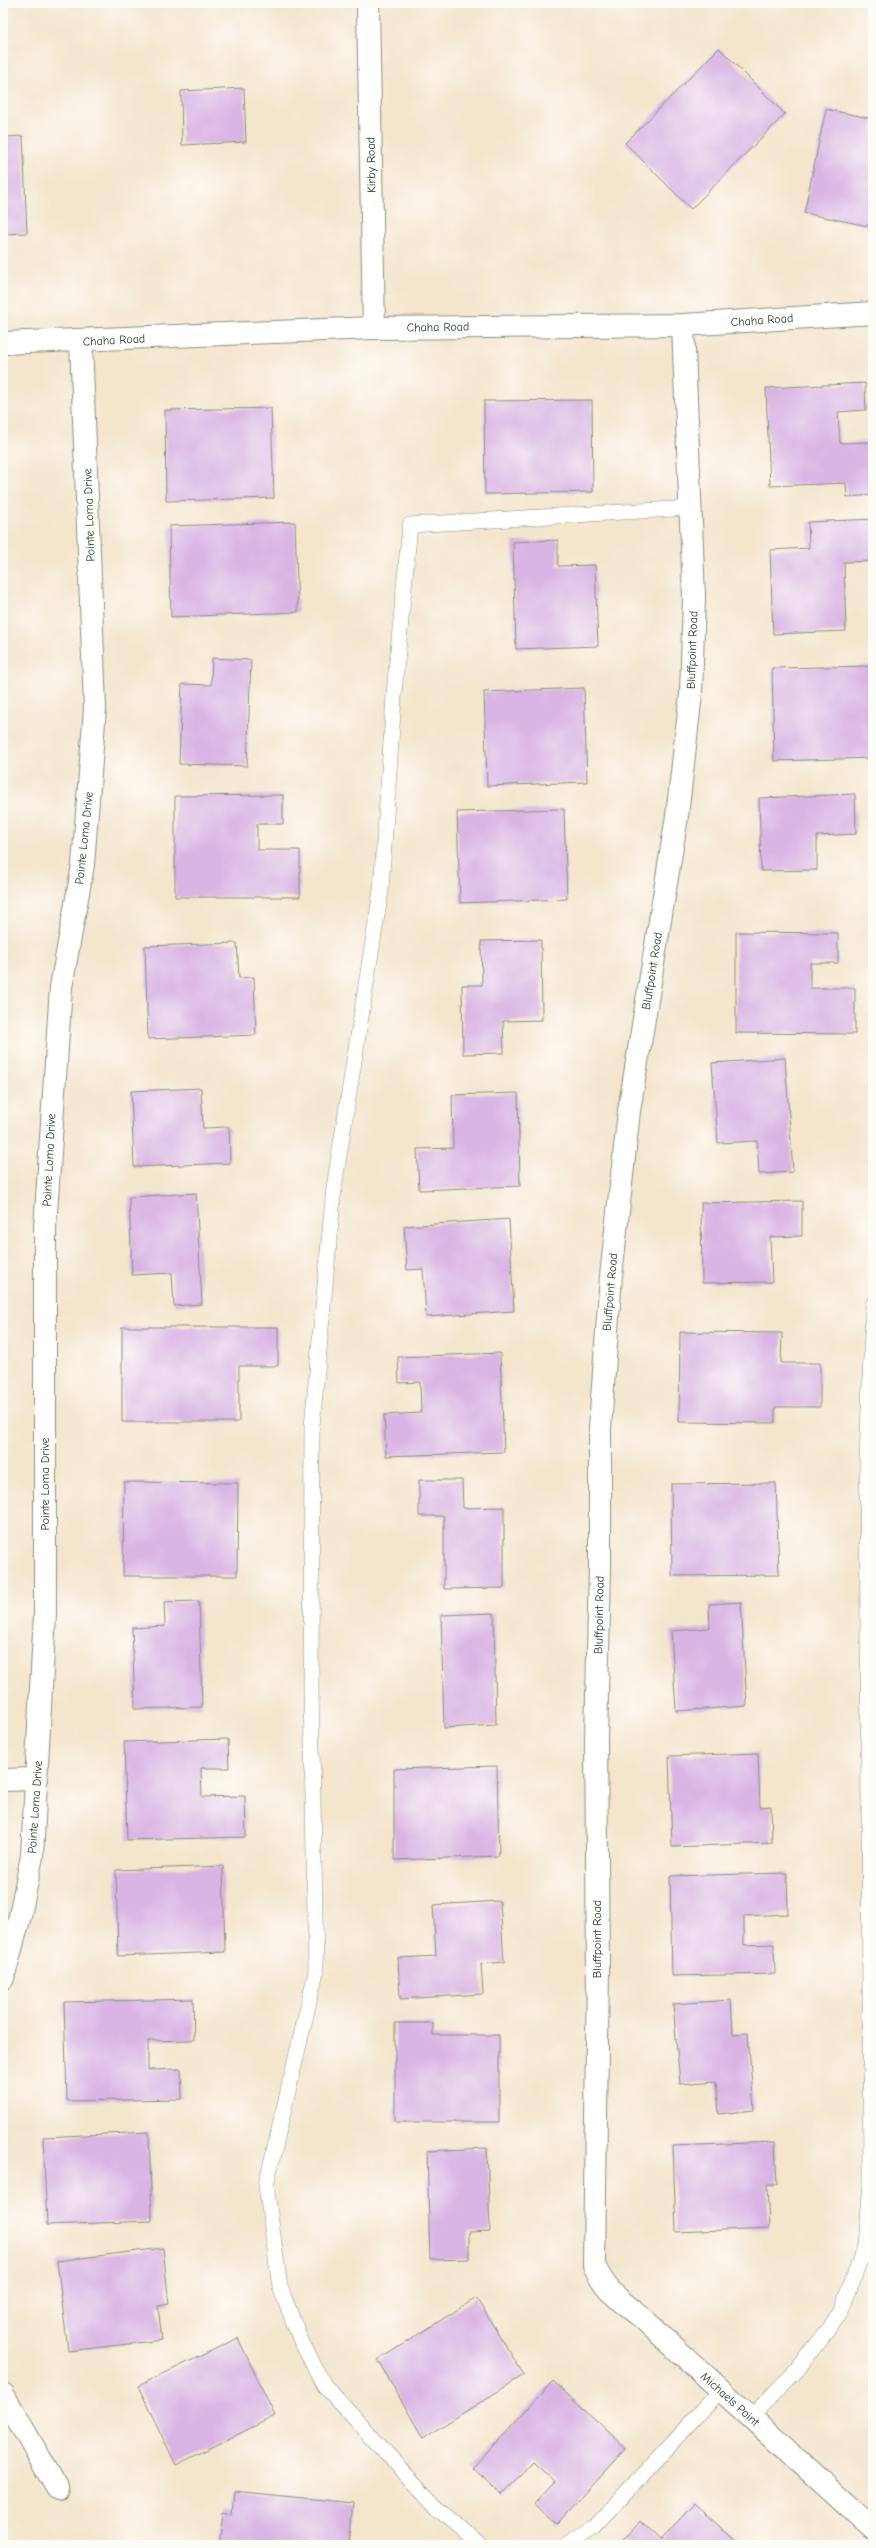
<svg xmlns="http://www.w3.org/2000/svg" width="876" height="2548" viewBox="0 0 876 2548" font-family="'Comic Neue',sans-serif">
<style>
.building{fill:#d9b5e4}
.lines{fill:none;stroke-linecap:round;stroke-linejoin:round}
.lane-casing{stroke:#8a9180;stroke-width:16}
.street-casing{stroke:#8a9180;stroke-width:24}
.secondary-casing{stroke:#8a9180;stroke-width:24}
.lane{stroke:#fff;stroke-width:15}
.street{stroke:#fff;stroke-width:22}
.secondary{stroke:#fff;stroke-width:22}
.labels{text-anchor:middle;stroke-width:4;stroke-linejoin:round;paint-order:stroke}
.street-label{font-size:12px;fill:#1f3d34;stroke:#fdfcf7}
</style>
<rect width="100%" height="100%" fill="#fdfcf7"/>
<filter id="ink" filterUnits="userSpaceOnUse"><feTurbulence type="fractalNoise" baseFrequency=".025" numOctaves="2"/><feDisplacementMap in="SourceGraphic" scale="8" xChannelSelector="R" yChannelSelector="G"/><feConvolveMatrix kernelMatrix="1 2 1 2 8 2 1 2 1" color-interpolation-filters="sRGB"/></filter>
<filter id="wash" filterUnits="userSpaceOnUse"><feTurbulence type="fractalNoise" baseFrequency=".012" numOctaves="4" result="noise"/><feDisplacementMap in="SourceGraphic" scale="16" xChannelSelector="R" yChannelSelector="G"/><feGaussianBlur stdDeviation="0.9" result="paint"/><feColorMatrix in="noise" values="0 0 0 0 0 0 0 0 0 0 0 0 0 0 0 0 0 1.4 0 .05"/><feComposite in="paint" operator="in"/></filter>
<g filter="url(#wash)">
<rect width="100%" height="100%" fill="#f4e5cd"/>
<g id="blocks">
<g class="building">
<path d="M719 48 785 114 691 209 625 143Z"/>
<path d="M244 88 246 142 182 145 181 91Z"/>
<path d="M826 109 873 119V227L804 213Z"/>
<path d="M23 136 27 233 3 234V137Z"/>
<path d="M865 383 866 410 838 412 840 443 873 442V495L847 497 846 483 770 486 766 388Z"/>
<path d="M592 400 593 492 485 494 484 401Z"/>
<path d="M271 408 274 498 166 501 165 410Z"/>
<path d="M873 519V561L844 562 846 631 773 634 770 550 809 548 808 522Z"/>
<path d="M295 522 298 612 171 617 169 526Z"/>
<path d="M558 540V566L595 565 598 646 516 649 513 542Z"/>
<path d="M212 658 251 660 247 766 179 764 182 684 211 685Z"/>
<path d="M873 666V758L774 761 772 668Z"/>
<path d="M584 688 587 782 487 786 484 692Z"/>
<path d="M855 794 856 834 817 836V870L761 871 759 798Z"/>
<path d="M283 795V824H257V850H300V897H175V796Z"/>
<path d="M564 809 567 899 460 903 457 812Z"/>
<path d="M736 932 838 933V963H810V988H855V1034L736 1033Z"/>
<path d="M541 940 542 1020 503 1021 504 1053 463 1054 462 985H482L481 941Z"/>
<path d="M237 943 239 978 254 977 256 1035 148 1039 145 946Z"/>
<path d="M785 1058 793 1172 759 1174 757 1141 718 1143 712 1063Z"/>
<path d="M201 1088 203 1128 229 1127 230 1163 134 1167 131 1091Z"/>
<path d="M518 1093 520 1186 419 1190 417 1149 453 1148 452 1095Z"/>
<path d="M196 1193 202 1304 174 1306 172 1273 132 1275 129 1197Z"/>
<path d="M802 1201V1236L770 1237 772 1282 702 1283 701 1203Z"/>
<path d="M509 1219 514 1311 426 1317 423 1269 407 1270 404 1226Z"/>
<path d="M122 1327H278V1366H239V1422H122Z"/>
<path d="M680 1332 782 1333 781 1363H820V1407H775V1423L679 1422Z"/>
<path d="M500 1353 504 1452 386 1456 384 1415 421 1413 420 1382 399 1383 398 1357Z"/>
<path d="M419 1480H462L463 1508 504 1507V1588L444 1589V1516H419Z"/>
<path d="M124 1482 238 1483 237 1576H123Z"/>
<path d="M776 1483 779 1575 672 1576 671 1484Z"/>
<path d="M199 1601 202 1707 135 1709 132 1628 165 1626 164 1602Z"/>
<path d="M741 1602 747 1706 676 1711 671 1631 710 1628 709 1604Z"/>
<path d="M494 1613 496 1725 444 1728 441 1615Z"/>
<path d="M228 1739 229 1768H201L202 1797 245 1796 246 1837 127 1840 124 1742Z"/>
<path d="M758 1753 760 1807 771 1806 772 1843 672 1847 669 1756Z"/>
<path d="M497 1766 499 1856 394 1860V1769Z"/>
<path d="M223 1866 225 1952 118 1956 116 1870Z"/>
<path d="M787 1873 788 1914 744 1916V1945L774 1944 775 1974 672 1976 670 1876Z"/>
<path d="M500 1901 504 1962 481 1964 483 1994 400 1999 398 1958 436 1956 433 1905Z"/>
<path d="M193 1999 194 2040 148 2041V2070L181 2069 182 2099 67 2101 64 2002Z"/>
<path d="M731 2000 733 2034 748 2033 754 2110 719 2114 716 2081 680 2084 673 2004Z"/>
<path d="M395 2023H433V2035H499V2122H395Z"/>
<path d="M149 2132 152 2221 47 2225 43 2137Z"/>
<path d="M775 2142 777 2185H767L769 2228 676 2232 673 2146Z"/>
<path d="M487 2148 490 2231 469 2232V2259L430 2260 427 2151Z"/>
<path d="M163 2248 169 2304 158 2306 162 2340 68 2351 57 2261Z"/>
<path d="M476 2298 524 2375 423 2438 378 2360Z"/>
<path d="M238 2338 275 2416 176 2465 138 2386Z"/>
<path d="M553 2381 626 2449 557 2524 535 2503 555 2482 533 2462 502 2495 472 2468Z"/>
<path d="M234 2491 353 2503 349 2545 308 2543 307 2545H219L223 2512 232 2514Z"/>
<path d="M695 2503 741 2545H631L624 2538 640 2521 660 2540Z"/>
</g>
</g>
</g>
<g filter="url(#ink)">
<use href="#blocks" fill-opacity="0" stroke="#8a9180" stroke-width="1"/>
<g class="lines">
<defs>
<g id="lane">
<path d="M751 2417 797 2370 841 2311 866 2245 871 2181 867 1459 873 1305"/>
<path d="M478 2545 434 2505 324 2385 301 2341 280 2287 266 2185 316 1972 311 1688 312 1426 334 1188 381 890 395 682 410 525 690 508"/>
<path d="M568 2545 595 2526 721 2390"/>
</g>
<g id="street">
<path d="M683 325 694 597 691 694 677 816 629 1111 611 1276 600 1427V1566L596 1740 598 1969 594 2265C605 2290 618 2299 640 2316L873 2529"/>
<path d="M3 1780 37 1779"/>
<path d="M3 1978 20 1916 32 1856 45 1614V1228L61 987 83 865 95 708 81 341"/>
<path d="M3 2394 57 2488"/>
</g>
<g id="secondary">
<path d="M368 3 374 328"/>
<path d="M3 343 374 328 683 325 873 313"/>
</g>
</defs>
<use href="#lane" class="lane-casing"/>
<use href="#street" class="street-casing"/>
<use href="#secondary" class="secondary-casing"/>
<use href="#lane" class="lane"/>
<use href="#street" class="street"/>
<use href="#secondary" class="secondary"/>
</g>
</g>
<g class="labels">
<g class="street-label">
<text transform="translate(371 165) rotate(-91)" y="4">Kirby Road</text>
<text transform="translate(762 320) rotate(-4)" y="4">Chaha Road</text>
<text transform="translate(438 327) rotate(-1)" y="4">Chaha Road</text>
<text transform="translate(114 340) rotate(-3)" y="4">Chaha Road</text>
<text transform="translate(89 515) rotate(-92)" y="4">Pointe Loma Drive</text>
<text transform="translate(692 650) rotate(-88)" y="4">Bluffpoint Road</text>
<text transform="translate(84 838) rotate(-84)" y="4">Pointe Loma Drive</text>
<text transform="translate(652 971) rotate(-81)" y="4">Bluffpoint Road</text>
<text transform="translate(49 1160) rotate(-87)" y="4">Pointe Loma Drive</text>
<text transform="translate(610 1292) rotate(-85)" y="4">Bluffpoint Road</text>
<text transform="translate(45 1484) rotate(-90)" y="4">Pointe Loma Drive</text>
<text transform="translate(599 1615) rotate(-89)" y="4">Bluffpoint Road</text>
<text transform="translate(35 1807) rotate(-86)" y="4">Pointe Loma Drive</text>
<text transform="translate(597 1939) rotate(-90)" y="4">Bluffpoint Road</text>
<text transform="translate(730 2399) rotate(42)" y="4">Michaels Point</text>
</g>
</g>
<rect width="876" height="2548" fill="none" stroke="#fdfcf7" stroke-width="16"/>
</svg>
